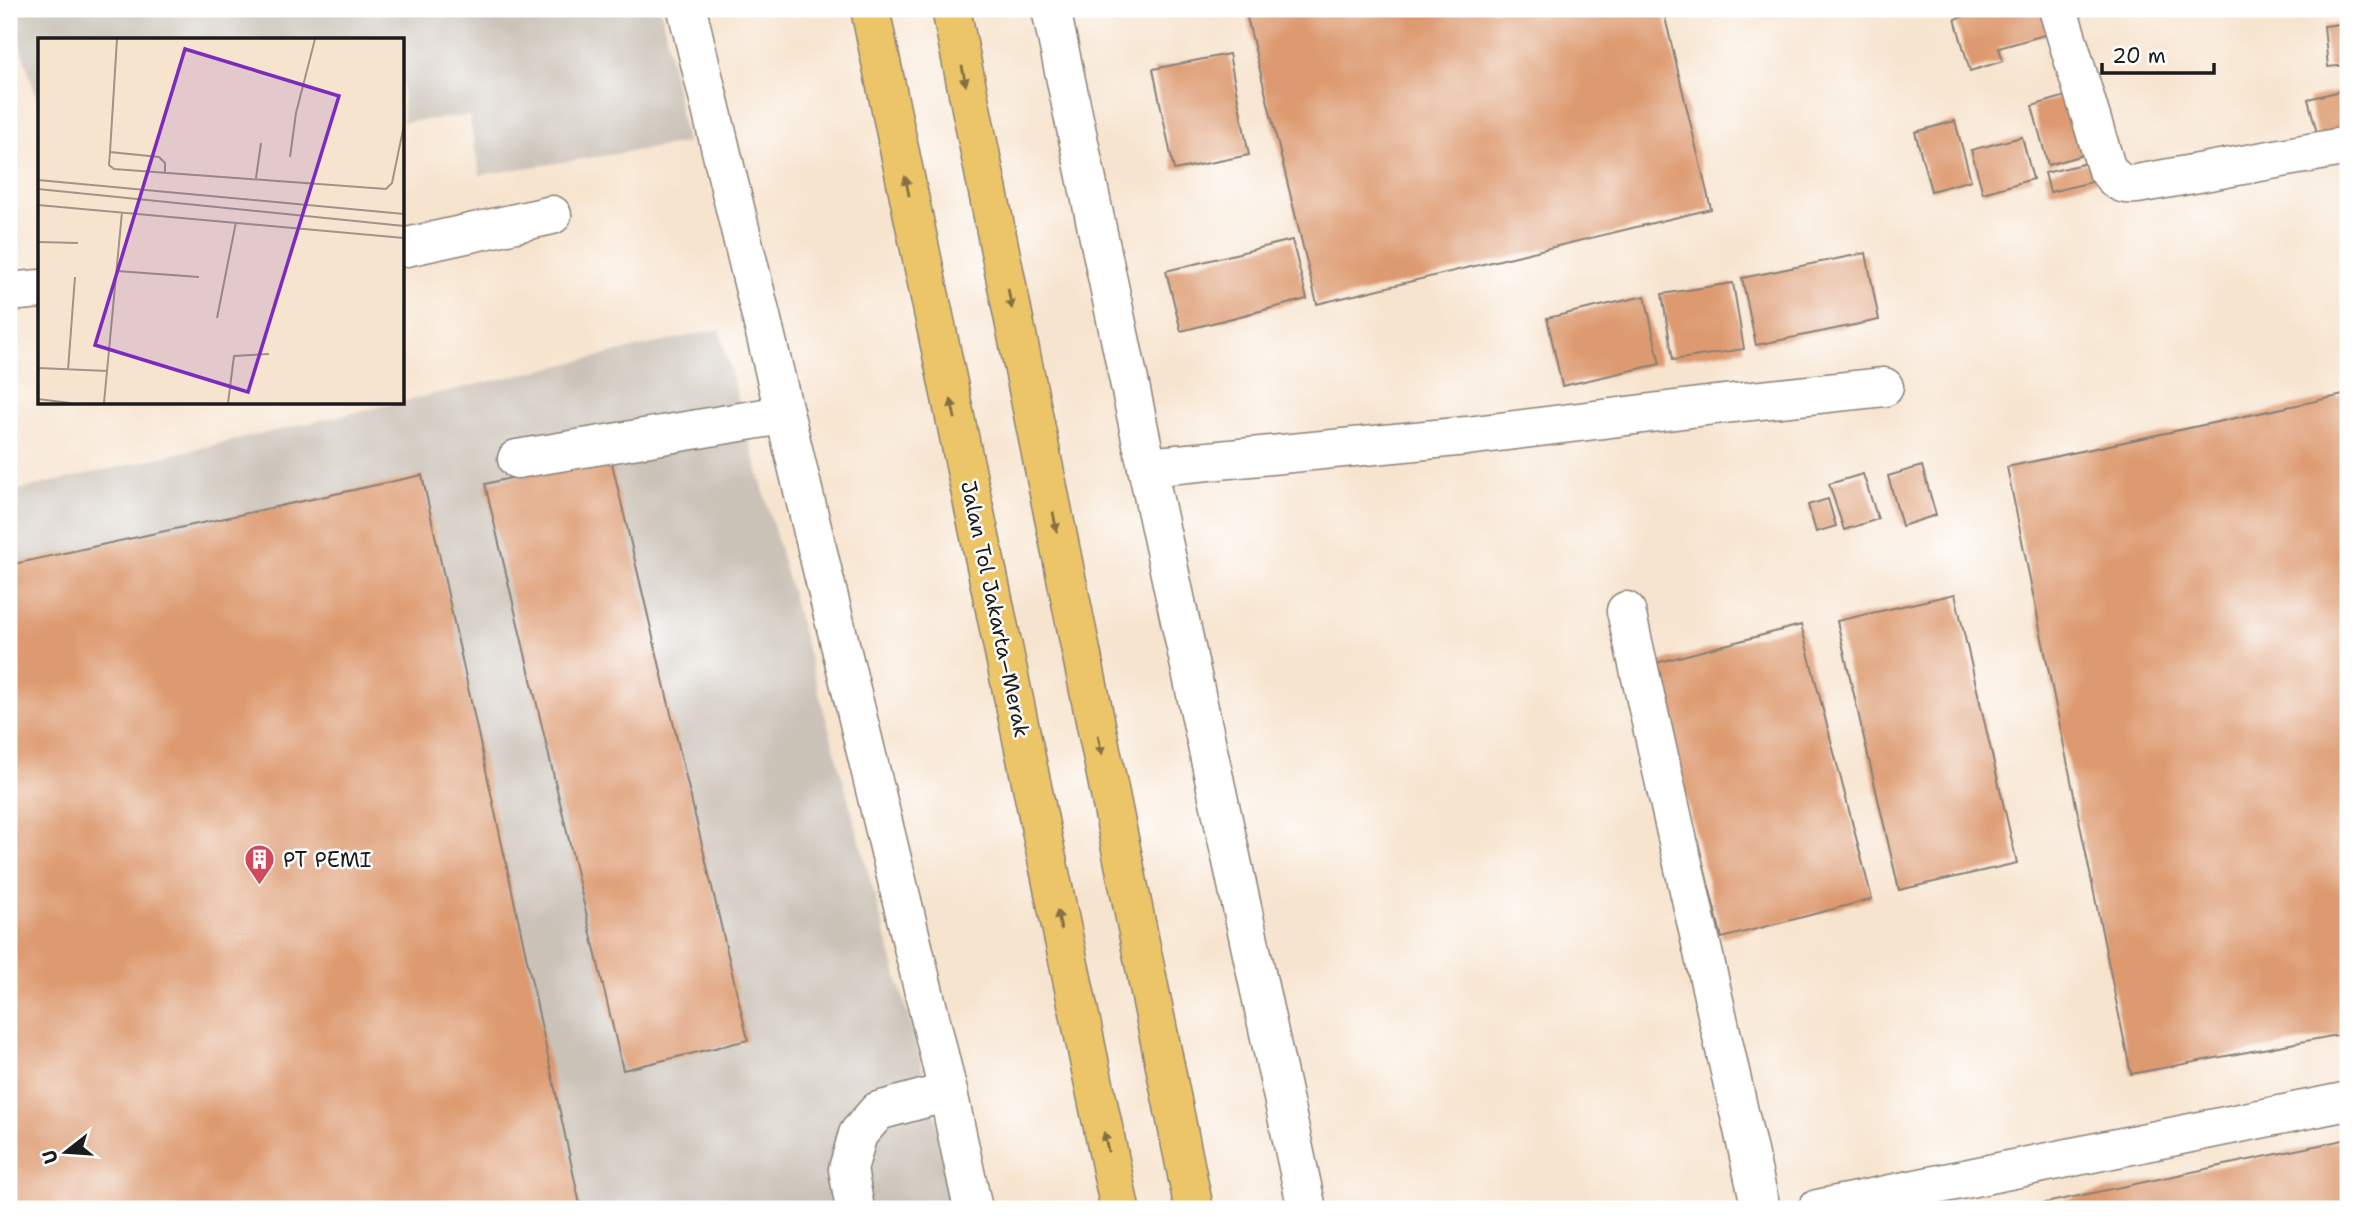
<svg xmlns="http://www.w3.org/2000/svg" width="2357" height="1218" viewBox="0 0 2357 1218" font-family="'Shantell Sans',sans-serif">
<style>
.industrial{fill:#cbc2b8}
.building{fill:#dd9a6f}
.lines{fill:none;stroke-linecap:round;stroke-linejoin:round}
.minor-casing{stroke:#8a8076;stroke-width:41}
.highway-casing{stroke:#8a8076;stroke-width:41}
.minor{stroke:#fff;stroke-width:38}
.highway{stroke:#ecc569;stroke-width:38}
.oneway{fill:#847042}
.labels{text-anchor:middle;stroke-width:5;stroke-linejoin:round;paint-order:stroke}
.street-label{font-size:21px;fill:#1c1c1c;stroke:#fff}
.poi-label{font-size:21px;fill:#1c1c1c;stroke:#fff;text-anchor:start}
.inset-road{fill:none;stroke:#9f9487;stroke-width:2}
.view{fill:#7b2cbf;fill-opacity:0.15;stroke:#7b2cbf;stroke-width:3.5}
.inset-edge{fill:none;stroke:#1c1c1c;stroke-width:3.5}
</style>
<rect width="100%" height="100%" fill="#fff"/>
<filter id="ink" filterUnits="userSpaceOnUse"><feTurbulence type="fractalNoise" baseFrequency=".0143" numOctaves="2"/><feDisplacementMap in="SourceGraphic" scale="14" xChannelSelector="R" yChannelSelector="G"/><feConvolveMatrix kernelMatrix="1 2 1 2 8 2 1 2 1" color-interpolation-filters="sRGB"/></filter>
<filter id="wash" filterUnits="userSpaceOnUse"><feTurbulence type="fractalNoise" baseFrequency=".00686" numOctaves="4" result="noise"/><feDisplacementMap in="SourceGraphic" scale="28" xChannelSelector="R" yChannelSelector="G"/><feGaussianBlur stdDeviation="1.57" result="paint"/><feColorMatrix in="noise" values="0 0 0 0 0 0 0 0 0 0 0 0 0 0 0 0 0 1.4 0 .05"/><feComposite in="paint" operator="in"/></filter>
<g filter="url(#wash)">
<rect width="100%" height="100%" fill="#f7e4cf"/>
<g class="industrial">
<path d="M9 9H661L686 143 480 175 469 116 403 122 402 40H40V109Z"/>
<path d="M719 329 961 1209H9V492Z"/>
</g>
<g id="blocks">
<g class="building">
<path d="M1245 9H1663L1711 209 1317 304Z"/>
<path d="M1989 9H2041L2048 34 1999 48 2003 61 1970 71 1955 19Z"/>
<path d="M2348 23V65L2328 67 2324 26Z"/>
<path d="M1229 54 1249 155 1174 170 1153 69Z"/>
<path d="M2348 89V141L2321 148 2308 99Z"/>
<path d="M2073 94 2090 153 2048 165 2032 106Z"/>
<path d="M1955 121 1971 180 1931 191 1915 132Z"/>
<path d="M2022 137 2033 179 1983 193 1971 150Z"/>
<path d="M2091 162 2096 181 2050 192 2045 173Z"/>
<path d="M1292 240 1307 299 1181 331 1166 271Z"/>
<path d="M1866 253 1879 320 1756 345 1742 278Z"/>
<path d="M1733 283 1744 349 1673 360 1662 294Z"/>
<path d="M1645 296 1660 364 1562 386 1547 318Z"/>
<path d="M2348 394V1033L2131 1074 2007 467Z"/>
<path d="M610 455 748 1040 623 1070 485 484Z"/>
<path d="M1922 466 1936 515 1902 526 1888 476Z"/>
<path d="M1863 474 1878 519 1844 530 1829 484Z"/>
<path d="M422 475 581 1209H9V565Z"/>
<path d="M1828 499 1836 526 1816 532 1808 505Z"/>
<path d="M1955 594 2017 863 1899 890 1837 621Z"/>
<path d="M1801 625 1872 899 1722 938 1652 664Z"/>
<path d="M2348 1139V1209H2022V1208Z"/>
</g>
</g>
</g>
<g filter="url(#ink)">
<use href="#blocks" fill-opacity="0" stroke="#8a8076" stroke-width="2"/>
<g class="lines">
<defs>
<g id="minor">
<path d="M687 9 948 1092 973 1209"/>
<path d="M1051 9 1147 467 1307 1209"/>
<path d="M2058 9 2106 167C2114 180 2121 186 2137 184L2348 146"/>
<path d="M402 248 552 215"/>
<path d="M9 292 40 289"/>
<path d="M517 459 783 415"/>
<path d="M1147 467 1467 436 1715 405 1884 387"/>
<path d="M1626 611 1761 1209"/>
<path d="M855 1209 848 1169 858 1134 878 1111 948 1092"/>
<path d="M1817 1209 2348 1101"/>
</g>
<g id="highway">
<path d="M870 9 1120 1209"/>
<path d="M951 9 1194 1209"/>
</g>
</defs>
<use href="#minor" class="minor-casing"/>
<use href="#highway" class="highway-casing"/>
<use href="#minor" class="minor"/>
<use href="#highway" class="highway"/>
</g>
<defs><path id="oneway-solid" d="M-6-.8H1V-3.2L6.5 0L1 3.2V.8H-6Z" transform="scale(1.75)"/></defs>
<g class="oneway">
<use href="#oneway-solid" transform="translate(964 76) rotate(79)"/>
<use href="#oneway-solid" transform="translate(907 186) rotate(-102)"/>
<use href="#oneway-solid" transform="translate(1010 299) rotate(79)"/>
<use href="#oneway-solid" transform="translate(953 409) rotate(-102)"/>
<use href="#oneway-solid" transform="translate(1055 522) rotate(79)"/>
<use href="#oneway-solid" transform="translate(1100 745) rotate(79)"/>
<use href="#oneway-solid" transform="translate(1059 920) rotate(-102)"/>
<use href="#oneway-solid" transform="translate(1106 1142) rotate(-102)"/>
</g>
</g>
<defs>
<symbol id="building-pin" viewBox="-11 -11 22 30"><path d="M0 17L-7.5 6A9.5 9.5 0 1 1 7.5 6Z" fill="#d1495b" stroke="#fff"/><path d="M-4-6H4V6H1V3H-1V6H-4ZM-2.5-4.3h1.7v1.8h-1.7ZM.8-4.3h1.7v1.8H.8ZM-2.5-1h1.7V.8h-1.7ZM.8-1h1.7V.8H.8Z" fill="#fff"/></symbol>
</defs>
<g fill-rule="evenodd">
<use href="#building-pin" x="242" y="842" width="35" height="47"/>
</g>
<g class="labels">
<g class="street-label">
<text transform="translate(995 609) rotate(78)" y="7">Jalan Tol Jakarta–Merak</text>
</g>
<g class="poi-label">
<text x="283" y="867">PT PEMI</text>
</g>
</g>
<g transform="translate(38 38)">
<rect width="366" height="366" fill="#f7e4cf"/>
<path class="inset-road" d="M79 1 72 114 121 119 127 125V135M72 114 71 127 76 131 348 151 354 145 366 87M252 119 258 75 277 1M218 140 223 105M0 142 366 176M0 151 366 188M0 167 366 200M0 204 40 205M79 233 161 239M179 280 198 184M0 330 70 333M30 332 37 239M0 361 32 365M66 365 84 174M190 365 196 318 231 316"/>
<path class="view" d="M147 11 301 58 210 354 57 307Z"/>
<rect width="366" height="366" class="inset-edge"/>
</g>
<rect width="2357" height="1218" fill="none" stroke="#fff" stroke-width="35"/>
<g transform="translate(66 1152) rotate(253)" stroke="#ffffff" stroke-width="5" paint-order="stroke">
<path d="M0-5L12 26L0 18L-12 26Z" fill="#1c1c1c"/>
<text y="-10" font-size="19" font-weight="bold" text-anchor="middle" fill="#1c1c1c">U</text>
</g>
<path d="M2102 63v10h112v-10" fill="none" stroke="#1c1c1c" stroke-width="3.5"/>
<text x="2112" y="63" font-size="21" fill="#1c1c1c" stroke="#ffffff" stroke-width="5" paint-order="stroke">20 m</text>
</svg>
